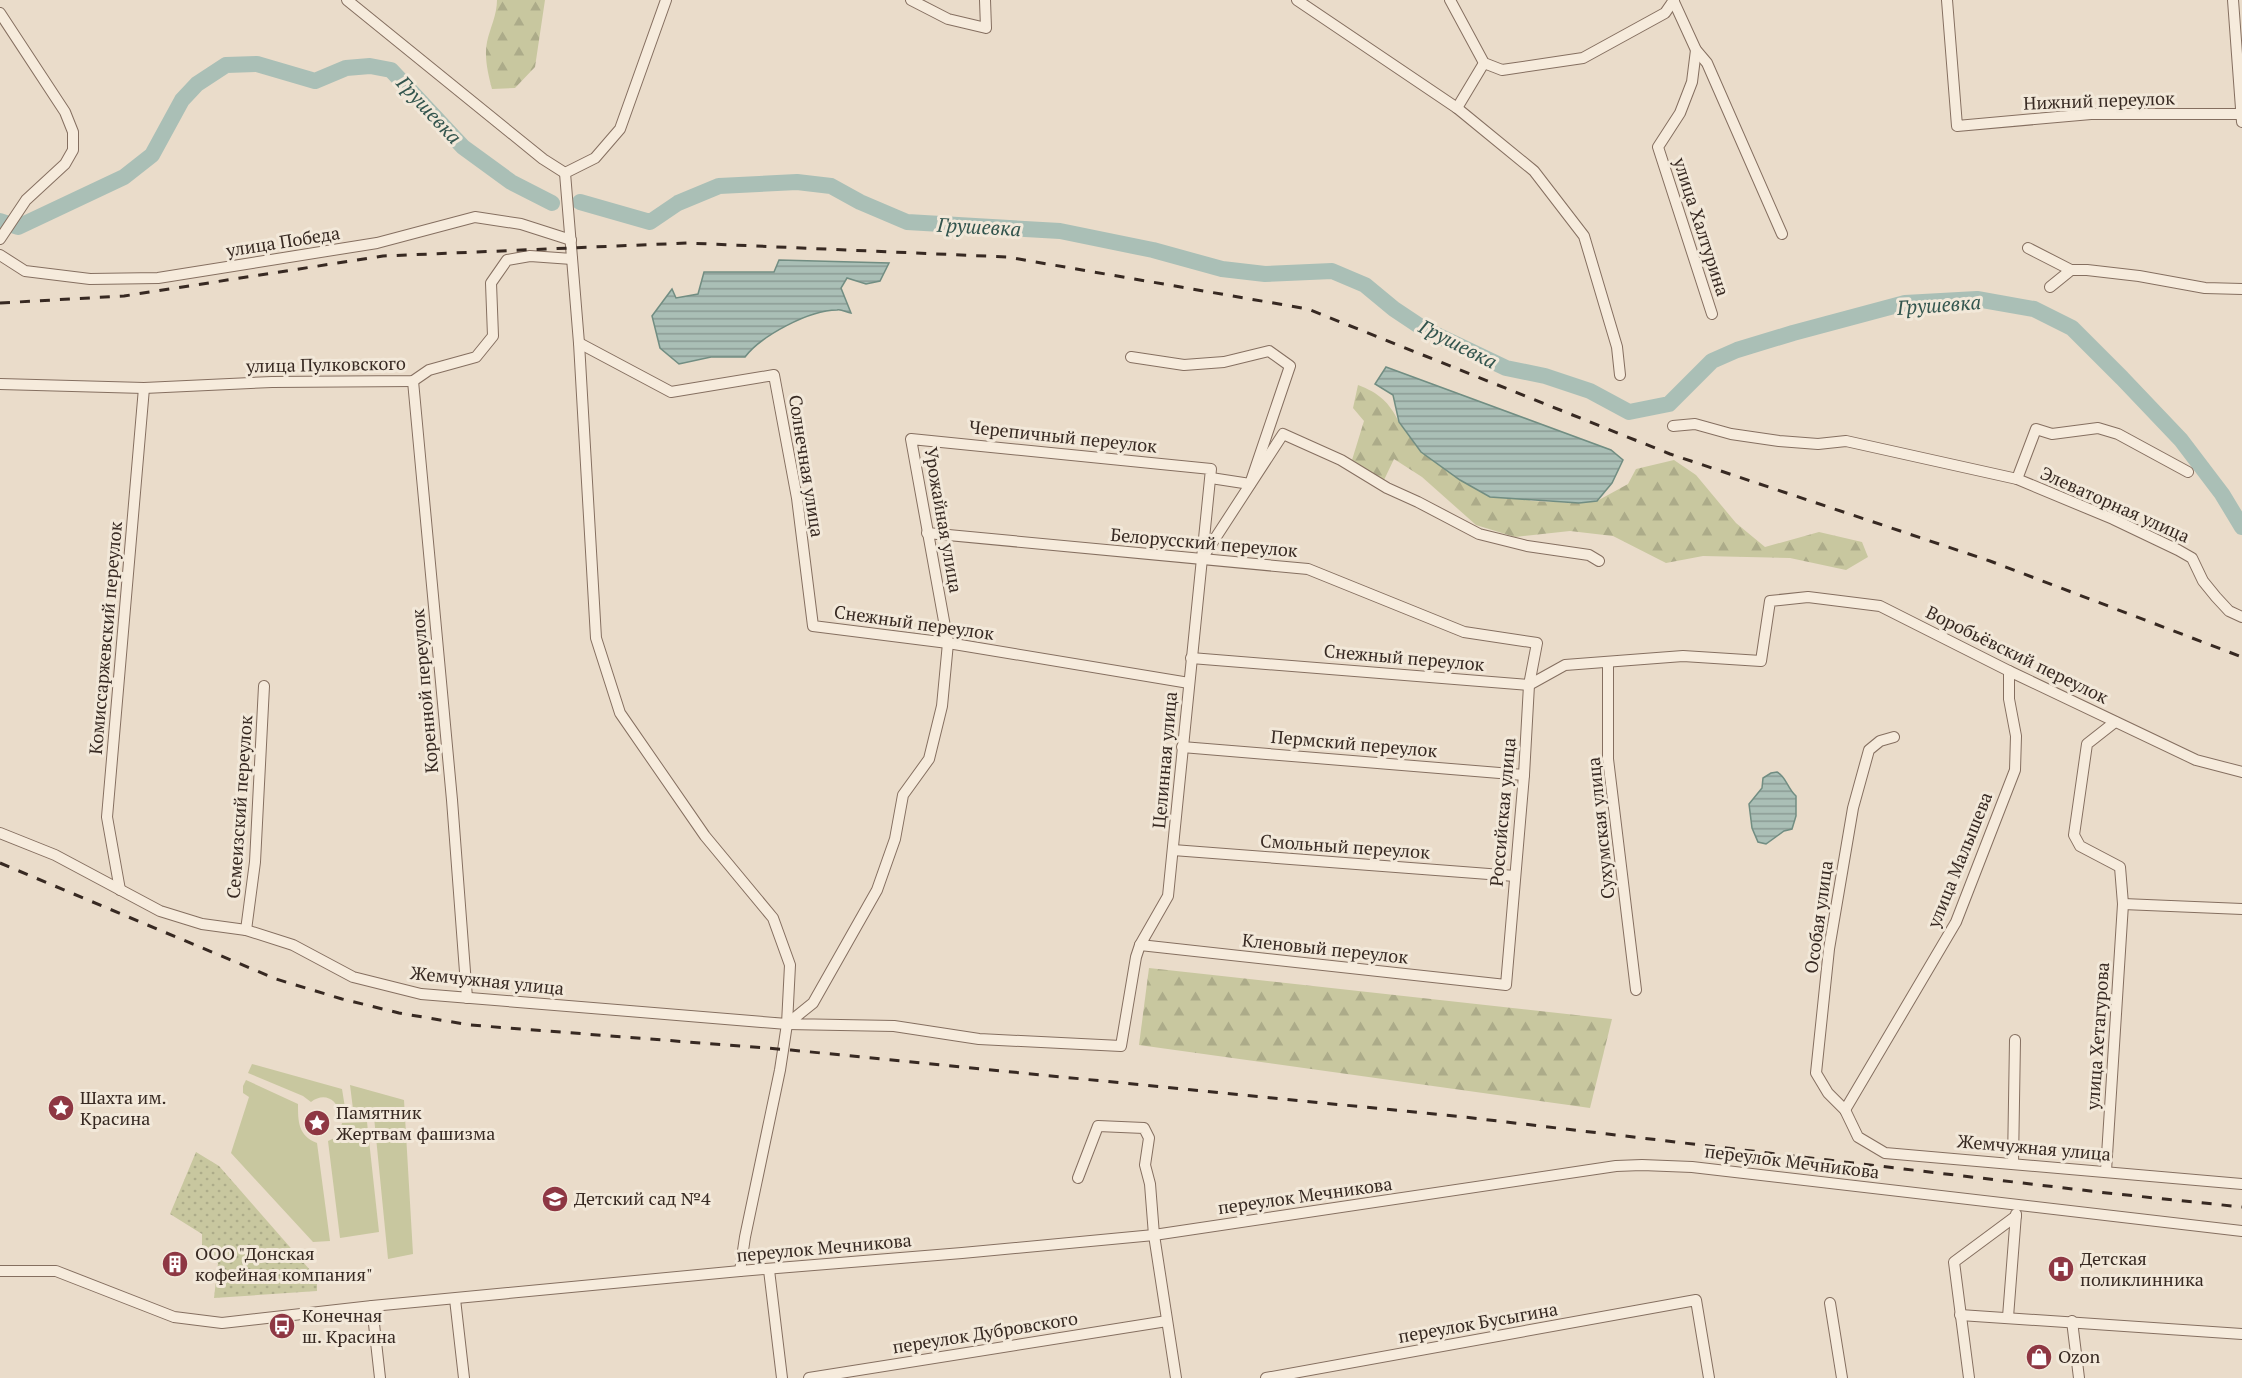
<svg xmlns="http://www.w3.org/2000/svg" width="2242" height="1378" viewBox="0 0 2242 1378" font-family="'PT Serif',serif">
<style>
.grass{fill:#c8c79f}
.forest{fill:url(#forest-firs)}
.park{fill:url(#park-dots)}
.water{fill:url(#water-rules);stroke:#718d82;stroke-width:1.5}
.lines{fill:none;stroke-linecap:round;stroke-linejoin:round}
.river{stroke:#aabfb6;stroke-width:16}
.minor-casing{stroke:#856f60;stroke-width:12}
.minor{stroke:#f6ebdc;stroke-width:10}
.rail{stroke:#372922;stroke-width:3;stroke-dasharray:10 10;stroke-linecap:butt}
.labels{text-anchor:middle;stroke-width:6;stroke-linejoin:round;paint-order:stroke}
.street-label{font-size:18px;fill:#372922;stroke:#f2e8d9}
.poi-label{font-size:18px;fill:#372922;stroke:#f2e8d9;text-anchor:start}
.water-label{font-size:20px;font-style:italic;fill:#33554e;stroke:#f2e8d9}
</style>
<defs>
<pattern id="forest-firs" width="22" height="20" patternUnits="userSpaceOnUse" patternTransform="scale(1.5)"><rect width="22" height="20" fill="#c8c79f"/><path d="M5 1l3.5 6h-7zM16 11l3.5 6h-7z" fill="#acab89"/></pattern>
<pattern id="park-dots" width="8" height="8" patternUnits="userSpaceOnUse" patternTransform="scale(1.5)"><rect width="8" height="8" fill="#c8c79f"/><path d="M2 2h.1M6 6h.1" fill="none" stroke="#acab89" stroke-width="1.8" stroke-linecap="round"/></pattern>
<pattern id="water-rules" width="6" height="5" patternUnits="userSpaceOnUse" patternTransform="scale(1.5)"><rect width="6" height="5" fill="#aabfb6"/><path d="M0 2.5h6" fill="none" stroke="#8b9b94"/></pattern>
</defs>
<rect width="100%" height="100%" fill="#eadcca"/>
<g class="grass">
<path d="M252 1064 342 1089 346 1114H340C337 1099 324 1092 311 1102L303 1096 248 1073Z"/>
<path d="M246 1080 298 1104C298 1121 298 1136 317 1143L330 1241 313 1242 231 1153 249 1097 243 1093V1086Z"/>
<path d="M350 1085 404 1100 413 1254 388 1259 374 1117H354Z"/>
<path d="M367 1122 379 1232 340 1238 328 1141 339 1136 342 1123Z"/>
</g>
<g class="forest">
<path d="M497 0H545L535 67 515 88 492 89C488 74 484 57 487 42 490 28 497 15 497 0Z"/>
<path d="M1358 385C1379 393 1389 402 1399 422L1531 501 1579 503 1597 501 1628 484 1636 469 1674 460 1696 475 1736 523 1765 547 1819 532 1862 542 1868 557 1846 570 1790 558 1703 556 1666 563 1613 536 1570 531 1515 537 1476 525 1422 477 1394 459 1384 480 1352 460 1364 421 1353 408Z"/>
<path d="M1149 968 1612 1019 1590 1108 1139 1045Z"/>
</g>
<path class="park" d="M196 1152 219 1166 317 1278V1291L214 1298 218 1263 202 1253V1234L170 1214Z"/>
<g class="water">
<path d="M779 260 889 263 880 281 866 284 847 278 841 288 851 313C846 312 841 309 837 310 809 310 761 336 745 357H711L679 364 660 348 652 316 672 289 676 298 698 294 704 272H774Z"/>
<path d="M1386 367 1611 450 1623 460 1612 483 1597 501 1579 503 1490 497 1460 480 1421 452 1399 422 1393 395 1375 384Z"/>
<path d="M1777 772C1786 776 1787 788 1796 796V816L1792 829 1784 831 1766 844 1758 842 1752 828 1749 804 1762 788 1763 778 1771 773Z"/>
</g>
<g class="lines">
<g class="river">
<path d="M580 202 650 222 678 203 719 186 797 182 831 186 860 202 907 222 1060 231 1153 250 1222 269 1265 274 1332 271 1365 285 1394 309 1424 329 1506 368 1545 376 1590 391 1629 412 1669 404 1712 361 1737 350 1793 333 1905 303 1977 299 2034 309 2072 328 2122 378 2181 440 2222 494 2242 527"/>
<path d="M0 221 18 227 124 177 152 155 182 100 197 84 226 65 257 64 315 81 346 68 370 66 391 70 463 147 511 182 552 203"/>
</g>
<defs>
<g id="minor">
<path d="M347 0 543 159 565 173"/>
<path d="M666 0 620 129 595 158 565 173 579 343 596 638 620 713 705 836 773 918 790 965 787 1024 780 1070 745 1237 740 1271"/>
<path d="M911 0 948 19 986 28 985 0"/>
<path d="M1297 0 1457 108 1534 171 1584 236 1617 347 1620 375"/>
<path d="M1450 0 1484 63 1502 70 1583 58 1665 13 1674 0"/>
<path d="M1947 0 1957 126 2091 114H2242"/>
<path d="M2233 0 2242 122"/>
<path d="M1674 2 1696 50 1707 63 1782 234"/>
<path d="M0 13 65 112 73 132V150L65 164 26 200 0 239"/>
<path d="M1696 50 1692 82 1680 113 1658 147 1712 314"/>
<path d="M1457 108 1484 63"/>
<path d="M2028 248 2071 270"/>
<path d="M0 255 25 271 90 279 158 278 377 243 475 217 521 224 571 240"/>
<path d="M2050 287 2071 270H2087L2139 276 2205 288 2242 289"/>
<path d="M579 343 671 392 774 375 797 498 813 626 948 643 1189 683"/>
<path d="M1131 357 1184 365 1224 362 1269 351 1290 366 1250 484 1211 478"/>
<path d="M413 381 452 800 467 998"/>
<path d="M0 384 144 388 272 382 413 381 429 370 476 357 493 336 491 283 507 260 530 256 572 259"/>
<path d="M1673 426 1695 424 1731 434 1779 441 1818 444 1846 441 2017 479 2113 519 2178 550 2192 558 2203 581 2216 597 2229 611 2242 617"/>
<path d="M2017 479 2036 429 2052 434 2098 428 2118 434 2188 472"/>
<path d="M927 533 1308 569 1464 632 1537 643 1529 685 1524 775 1506 985 1140 945"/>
<path d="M1203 557 1283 434 1341 460 1387 488 1418 502 1479 534 1527 546 1589 555 1599 561"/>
<path d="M1191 658 1529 685 1565 665 1683 656 1761 661 1770 601 1808 597 1880 606 2009 671 2196 760 2242 772"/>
<path d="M1608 662V759L1636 990"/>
<path d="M1894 737 1880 741 1869 750 1853 808 1829 949 1816 1073 1828 1093 1845 1110 1858 1137 1885 1153 2242 1184"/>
<path d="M1182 747 1524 775"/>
<path d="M0 833 55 855 160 911 202 924 246 930 293 945 353 977 421 994 787 1024 894 1026 979 1039 1121 1046 1136 957 1140 945 1168 896 1211 469 911 439 948 643 942 706 929 759 903 795 895 839 877 890 813 1003 787 1024"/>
<path d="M1173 850 1515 876"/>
<path d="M120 890 107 817 144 388"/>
<path d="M2123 904 2242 909"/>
<path d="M246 930 255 862 264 686"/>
<path d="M1845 1110 1956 922 2015 770 2016 736 2009 699V671"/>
<path d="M2013 1163 2015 1040"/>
<path d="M2106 1171 2123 904 2120 867 2080 846 2074 835 2087 744 2115 722"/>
<path d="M1078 1178 1098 1126 1144 1128 1149 1138 1145 1165 1150 1184 1154 1235 1176 1378"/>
<path d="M769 1270 782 1378"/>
<path d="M0 1271H56L174 1317 222 1323 372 1306 740 1271 962 1253 1154 1235 1616 1166 1642 1165 1692 1167 2242 1231"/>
<path d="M455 1299 464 1378"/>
<path d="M1830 1303 1842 1378"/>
<path d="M372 1306 380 1378"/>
<path d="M1960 1315 2242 1334"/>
<path d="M2008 1317 2016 1214"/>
<path d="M2072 1321 2079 1378"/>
<path d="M809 1378 1167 1321"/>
<path d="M1266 1378 1696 1300 1709 1378"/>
<path d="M1969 1378 1954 1262 2016 1216"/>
</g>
</defs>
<use href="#minor" class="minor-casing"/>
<use href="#minor" class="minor"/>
<g class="rail">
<path d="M0 303 124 296 383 256 687 243 1007 257 1308 309 1670 454 1990 561 2242 657"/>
<path d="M0 863 276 979 342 999 399 1013 470 1025 791 1050 1464 1117 2107 1193 2242 1207"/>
</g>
</g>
<defs>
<symbol id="sight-disc" viewBox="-11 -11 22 22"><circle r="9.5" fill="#8e3743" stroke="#f2e8d9"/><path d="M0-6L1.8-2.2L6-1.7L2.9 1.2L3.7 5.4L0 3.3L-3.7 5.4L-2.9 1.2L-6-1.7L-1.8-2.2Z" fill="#fff"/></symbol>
<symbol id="school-disc" viewBox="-11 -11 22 22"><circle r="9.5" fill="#8e3743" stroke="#f2e8d9"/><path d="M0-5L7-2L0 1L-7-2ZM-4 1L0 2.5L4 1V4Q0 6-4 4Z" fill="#fff"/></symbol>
<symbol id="building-disc" viewBox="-11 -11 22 22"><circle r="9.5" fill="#8e3743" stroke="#f2e8d9"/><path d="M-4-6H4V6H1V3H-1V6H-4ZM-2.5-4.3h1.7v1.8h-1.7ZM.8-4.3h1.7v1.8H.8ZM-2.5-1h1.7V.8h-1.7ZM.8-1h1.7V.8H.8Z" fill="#fff"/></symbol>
<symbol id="hospital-disc" viewBox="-11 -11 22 22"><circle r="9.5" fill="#8e3743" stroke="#f2e8d9"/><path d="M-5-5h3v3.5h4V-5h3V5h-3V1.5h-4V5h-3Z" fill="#fff"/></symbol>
<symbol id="bus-disc" viewBox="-11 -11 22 22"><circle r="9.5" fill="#8e3743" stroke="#f2e8d9"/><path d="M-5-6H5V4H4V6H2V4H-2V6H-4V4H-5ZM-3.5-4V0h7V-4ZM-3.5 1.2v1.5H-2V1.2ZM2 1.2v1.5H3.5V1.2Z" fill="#fff"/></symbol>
<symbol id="shop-disc" viewBox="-11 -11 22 22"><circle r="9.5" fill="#8e3743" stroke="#f2e8d9"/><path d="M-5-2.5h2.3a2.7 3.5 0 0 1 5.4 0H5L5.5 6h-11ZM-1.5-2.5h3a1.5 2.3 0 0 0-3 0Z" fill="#fff"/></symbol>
</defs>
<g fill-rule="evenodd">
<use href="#sight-disc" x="46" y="1093" width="30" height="30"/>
<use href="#sight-disc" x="302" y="1108" width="30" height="30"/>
<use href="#school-disc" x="540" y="1184" width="30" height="30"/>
<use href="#building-disc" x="160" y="1249" width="30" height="30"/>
<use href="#hospital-disc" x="2046" y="1254" width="30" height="30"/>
<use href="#bus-disc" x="267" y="1311" width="30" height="30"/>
<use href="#shop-disc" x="2024" y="1342" width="30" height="30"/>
</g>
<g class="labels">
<g class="street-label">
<text transform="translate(2099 101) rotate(-2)" y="6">Нижний переулок</text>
<text transform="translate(1701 227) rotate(72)" y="6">улица Халтурина</text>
<text transform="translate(283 242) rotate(-9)" y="6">улица Победа</text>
<text transform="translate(326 365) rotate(-1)" y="6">улица Пулковского</text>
<text transform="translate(1063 437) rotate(6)" y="6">Черепичный переулок</text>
<text transform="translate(806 466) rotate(81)" y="6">Солнечная улица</text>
<text transform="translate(2115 505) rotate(24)" y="6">Элеваторная улица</text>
<text transform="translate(943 520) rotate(80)" y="6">Урожайная улица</text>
<text transform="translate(1204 543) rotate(5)" y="6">Белорусский переулок</text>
<text transform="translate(914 623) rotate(8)" y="6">Снежный переулок</text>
<text transform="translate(106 638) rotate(-85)" y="6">Комиссаржевский переулок</text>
<text transform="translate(2017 655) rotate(26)" y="6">Воробьёвский переулок</text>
<text transform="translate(1404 658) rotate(5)" y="6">Снежный переулок</text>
<text transform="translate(425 691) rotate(-95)" y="6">Коренной переулок</text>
<text transform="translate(1354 744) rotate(5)" y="6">Пермский переулок</text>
<text transform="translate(1165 760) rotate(-85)" y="6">Целинная улица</text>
<text transform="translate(240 807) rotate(-86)" y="6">Семеизский переулок</text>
<text transform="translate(1503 812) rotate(-85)" y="6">Российская улица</text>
<text transform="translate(1601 828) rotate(-96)" y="6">Сухумская улица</text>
<text transform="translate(1345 847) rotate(4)" y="6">Смольный переулок</text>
<text transform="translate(1960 860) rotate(-68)" y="6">улица Малышева</text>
<text transform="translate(1819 917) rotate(-82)" y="6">Особая улица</text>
<text transform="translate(1325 949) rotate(6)" y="6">Кленовый переулок</text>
<text transform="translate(487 981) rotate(6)" y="6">Жемчужная улица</text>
<text transform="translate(2098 1036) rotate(-86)" y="6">улица Хетагурова</text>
<text transform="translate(2034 1148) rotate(5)" y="6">Жемчужная улица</text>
<text transform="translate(1792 1162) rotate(7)" y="6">переулок Мечникова</text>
<text transform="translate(1305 1196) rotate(-8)" y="6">переулок Мечникова</text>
<text transform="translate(824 1248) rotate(-5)" y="6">переулок Мечникова</text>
<text transform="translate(1478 1323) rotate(-10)" y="6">переулок Бусыгина</text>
<text transform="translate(985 1333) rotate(-9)" y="6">переулок Дубровского</text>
</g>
<g class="poi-label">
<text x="80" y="1104">Шахта им.<tspan x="80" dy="21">Красина</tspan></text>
<text x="336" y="1119">Памятник<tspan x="336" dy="21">Жертвам фашизма</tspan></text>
<text x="574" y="1205">Детский сад №4</text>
<text x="195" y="1260">ООО "Донская<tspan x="195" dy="21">кофейная компания"</tspan></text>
<text x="2080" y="1265">Детская<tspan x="2080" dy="21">поликлинника</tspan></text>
<text x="302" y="1322">Конечная<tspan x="302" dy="21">ш. Красина</tspan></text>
<text x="2058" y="1363">Ozon</text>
</g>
<g class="water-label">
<text transform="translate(429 110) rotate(47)" y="7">Грушевка</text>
<text transform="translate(979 227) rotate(3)" y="7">Грушевка</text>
<text transform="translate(1939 305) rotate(-4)" y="7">Грушевка</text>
<text transform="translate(1458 344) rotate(27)" y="7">Грушевка</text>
</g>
</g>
</svg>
